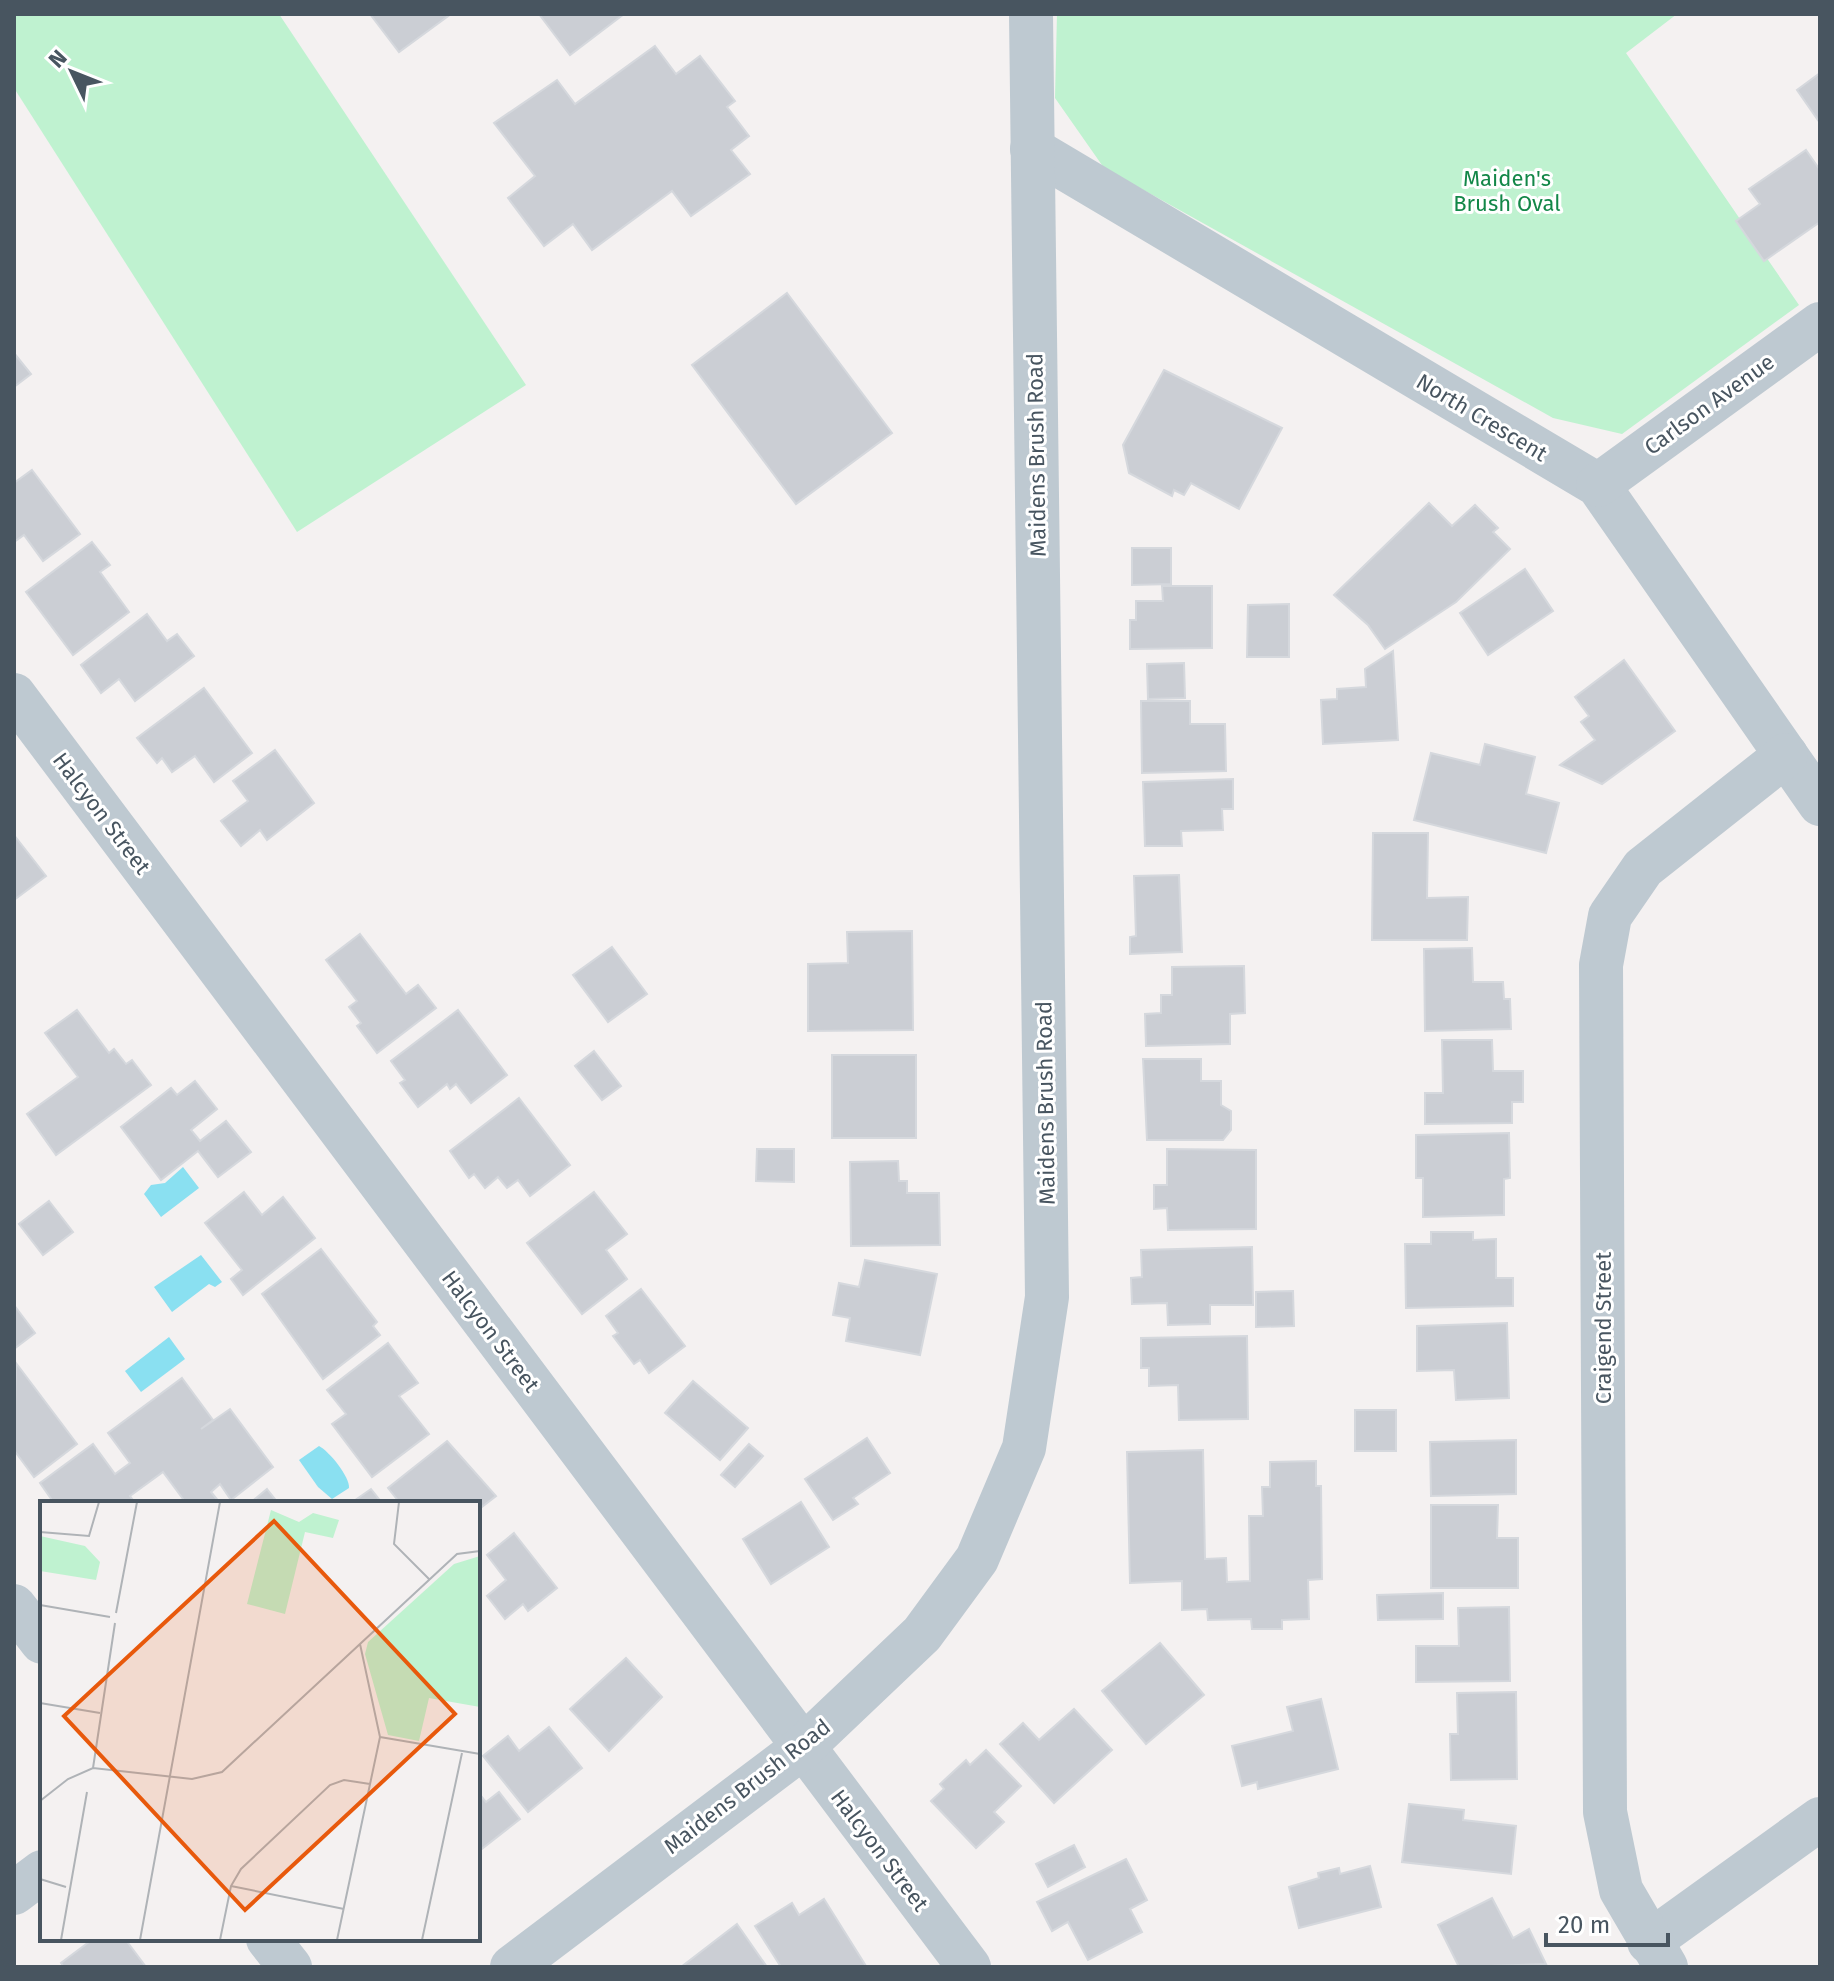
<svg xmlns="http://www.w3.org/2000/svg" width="1834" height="1981" viewBox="0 0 1834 1981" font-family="'Fira Sans',sans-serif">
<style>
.green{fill:#bff2d0}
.water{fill:#8ae0f1}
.building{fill:#cbced4;stroke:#d5d8dd;stroke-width:2}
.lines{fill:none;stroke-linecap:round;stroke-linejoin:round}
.minor{stroke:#bec9d1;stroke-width:44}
.labels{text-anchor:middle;stroke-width:6;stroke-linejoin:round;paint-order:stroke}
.park-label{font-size:22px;fill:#138748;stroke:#fff}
.street-label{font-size:22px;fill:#485560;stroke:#fff}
.inset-road{fill:none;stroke:#afb3b7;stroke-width:2}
.view{fill:#e8590c;fill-opacity:0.15;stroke:#e8590c;stroke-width:4}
.inset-edge{fill:none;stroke:#485560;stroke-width:4}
</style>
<rect width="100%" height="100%" fill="#f4f1f1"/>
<g class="green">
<path d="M14 14H279L526 385 297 532 14 88Z"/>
<path d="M1057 14H1677L1626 53 1799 305 1622 434 1553 418 1104 168 1055 98Z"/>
</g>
<g class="water">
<path d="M183 1167 199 1188 161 1217 144 1194 151 1185 165 1183Z"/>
<path d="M201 1255 222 1282 215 1287 209 1284 172 1312 154 1287Z"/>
<path d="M169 1337 185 1359 141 1392 125 1371Z"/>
<path d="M319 1446C329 1451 350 1477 349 1488L332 1499 318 1487 299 1460Z"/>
</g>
<g class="building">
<path d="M370 14H451L399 52Z"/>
<path d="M539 14H624L570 55Z"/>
<path d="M655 46 676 74 700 56 735 101 727 107 749 136 731 150 750 174 691 216 672 191 592 250 573 224 544 246 508 198 535 176 494 123 557 80 575 104Z"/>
<path d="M1820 73V123L1797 90Z"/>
<path d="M1806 150 1820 170V222L1764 261 1736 221 1760 204 1749 189Z"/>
<path d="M787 293 892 433 796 504 692 365Z"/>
<path d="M14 353 31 374 14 387Z"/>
<path d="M1164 370 1282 428 1239 509 1191 483 1184 495 1174 490 1172 496 1129 473 1123 445Z"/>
<path d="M32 470 80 534 43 561 24 535 14 542V483Z"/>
<path d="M1429 503 1452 526 1475 505 1498 528 1493 532 1510 549 1456 602 1385 649 1368 625 1334 595Z"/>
<path d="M92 542 110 565 100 572 129 612 73 655 26 592Z"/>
<path d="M1132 548H1171V584L1132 585Z"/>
<path d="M1525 569 1553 611 1488 655 1460 613Z"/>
<path d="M1162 586H1212V648L1130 649V620H1136V601H1163Z"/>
<path d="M1289 604V657H1247L1248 605Z"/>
<path d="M147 614 167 641 177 634 194 656 135 701 119 679 101 693 81 665Z"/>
<path d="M1393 651 1398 740 1323 744 1321 700 1337 699V689L1366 687 1365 669Z"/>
<path d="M1624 660 1675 731 1602 784 1560 765 1595 740 1581 722 1589 716 1575 697Z"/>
<path d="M1184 663 1185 698 1148 699 1147 664Z"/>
<path d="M204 688 252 753 214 782 195 756 172 772 162 758 157 763 137 738Z"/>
<path d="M1141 701H1190V724H1225L1226 771 1142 773Z"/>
<path d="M1485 744 1535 757 1526 794 1559 803 1546 853 1414 820 1431 753 1480 765Z"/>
<path d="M275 750 314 803 267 840 260 830 241 846 221 821 248 801 233 781Z"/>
<path d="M1233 779V809H1222L1223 830 1181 831 1182 846H1145L1143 782Z"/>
<path d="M1373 833H1428L1427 898 1468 897 1467 940H1372Z"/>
<path d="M14 835 46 876 14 900Z"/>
<path d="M1179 875 1182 952 1130 954V937L1136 936 1134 876Z"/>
<path d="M912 931 913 1030 808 1031V964L848 963 847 932Z"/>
<path d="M360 934 406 994 418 985 436 1008 377 1053 357 1026 361 1023 349 1007 357 1001 326 960Z"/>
<path d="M612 947 647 994 608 1022 573 975Z"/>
<path d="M1472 948 1473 982H1503L1504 999H1510L1511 1029 1425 1031 1424 949Z"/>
<path d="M1244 966 1245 1013 1230 1014V1044L1146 1046 1145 1014 1161 1013V995H1172V967Z"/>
<path d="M77 1010 109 1053 114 1049 126 1064 132 1060 151 1085 56 1155 27 1114 78 1077 45 1033Z"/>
<path d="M458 1010 507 1075 471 1103 456 1084 450 1089 447 1084 418 1107 400 1083 405 1080 391 1061Z"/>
<path d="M1442 1040H1492L1493 1071H1523V1102H1512V1123L1425 1124V1093H1443Z"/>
<path d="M594 1051 621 1086 602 1100 575 1066Z"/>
<rect x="832" y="1055" width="84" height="83"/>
<path d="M1143 1059H1201V1081H1221V1105L1231 1111V1130L1223 1140H1147Z"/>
<path d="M195 1081 217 1109 191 1130 200 1141 226 1121 251 1152 218 1177 198 1151 161 1180 121 1127 171 1088 177 1095Z"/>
<path d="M519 1098 570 1165 530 1196 518 1180 507 1188 498 1177 485 1188 474 1174 469 1178 450 1151Z"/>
<path d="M1509 1133 1510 1178 1504 1179V1215L1423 1217V1178H1416V1135Z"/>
<path d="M757 1149H794V1182L756 1181Z"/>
<path d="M1167 1149 1256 1150V1229L1168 1230 1167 1208 1154 1209V1185H1167Z"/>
<path d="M898 1161 899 1181H907V1193H939L940 1245 851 1246 850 1162Z"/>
<path d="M244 1192 262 1215 283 1197 315 1238 243 1295 231 1279 242 1270 205 1223Z"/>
<path d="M594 1192 627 1234 606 1250 627 1279 582 1314 527 1243Z"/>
<path d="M49 1201 73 1232 43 1255 19 1224Z"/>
<path d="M1431 1232H1473V1240L1496 1239V1278H1513V1306L1406 1308 1405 1244H1431Z"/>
<path d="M1252 1247 1253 1305H1210V1324L1168 1325 1167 1303 1132 1304 1131 1278 1142 1277 1141 1250Z"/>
<path d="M321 1249 377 1322 373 1326 380 1335 323 1379 262 1294Z"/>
<path d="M865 1260 937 1274 920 1355 846 1341 850 1318 833 1315 839 1283 859 1287Z"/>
<path d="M641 1289 685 1346 649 1373 640 1360 634 1364 613 1336 618 1333 606 1316Z"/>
<path d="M1293 1291 1294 1326 1256 1327V1292Z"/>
<path d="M14 1305 35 1333 14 1349Z"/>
<path d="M1507 1323 1509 1398 1456 1400 1454 1370 1417 1371V1326Z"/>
<path d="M1247 1336 1248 1419 1179 1420 1178 1385 1149 1386V1368H1141V1338Z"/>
<path d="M388 1343 418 1383 399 1396 429 1434 372 1477 332 1424 346 1414 327 1390Z"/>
<path d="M16 1363 77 1444 34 1477 14 1450Z"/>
<path d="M182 1378 213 1420 201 1429 230 1409 273 1467 231 1500 220 1484 211 1492 220 1503H186L163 1472 130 1496 135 1503H54L40 1483 93 1444 115 1474 130 1463 108 1433Z"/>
<path d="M693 1381 748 1428 720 1460 665 1413Z"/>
<rect x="1355" y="1410" width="41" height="41"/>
<path d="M867 1438 890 1473 853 1498 858 1504 833 1520 805 1479Z"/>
<path d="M1516 1440V1494L1431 1496 1430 1442Z"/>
<path d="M447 1441 496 1496 478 1510V1503H400L388 1488Z"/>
<path d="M749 1444 763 1456 735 1487 721 1475Z"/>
<path d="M1203 1450 1205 1559 1226 1558 1227 1582 1250 1581 1249 1516H1263L1262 1487H1270V1462L1316 1461V1486H1321L1322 1579 1308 1580 1309 1619 1282 1620V1629H1252L1251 1619 1208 1620 1207 1609 1182 1610V1581L1130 1583 1127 1452Z"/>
<path d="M267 1489 278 1503H250Z"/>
<path d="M371 1489 382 1503H351Z"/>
<path d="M801 1502 829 1547 771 1584 743 1539Z"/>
<path d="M1431 1505H1498L1497 1538H1518V1588H1431Z"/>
<path d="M514 1533 557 1588 528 1611 523 1604 505 1619 487 1596 506 1580 487 1555Z"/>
<path d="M1443 1593V1619L1378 1620 1377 1595Z"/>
<path d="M1509 1607 1510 1681 1416 1682V1646H1459L1458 1608Z"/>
<path d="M1160 1643 1204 1695 1146 1744 1102 1691Z"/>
<path d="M626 1658 662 1697 609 1751 570 1709Z"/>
<path d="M1516 1692 1517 1779 1451 1780 1450 1734H1458L1457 1693Z"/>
<path d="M1321 1699 1338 1769 1258 1789 1257 1782 1242 1786 1232 1746 1293 1731 1287 1707Z"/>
<path d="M1074 1709 1112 1750 1054 1803 1000 1744 1023 1723 1039 1740Z"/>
<path d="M549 1727 582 1768 528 1812 483 1756 508 1736 519 1751Z"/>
<path d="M986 1750 1021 1786 994 1812 1004 1822 976 1848 931 1801 944 1789 940 1784 966 1760 970 1765Z"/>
<path d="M478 1792 486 1802 499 1792 520 1819 478 1852Z"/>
<path d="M1409 1804 1464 1810 1463 1820 1516 1826 1511 1874 1402 1862Z"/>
<path d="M1074 1845 1085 1867 1048 1887 1036 1864Z"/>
<path d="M1126 1859 1147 1900 1130 1909 1142 1932 1088 1960 1068 1922 1052 1931 1037 1902Z"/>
<path d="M1370 1866 1381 1907 1299 1928 1289 1887 1319 1878 1318 1873 1339 1868 1340 1874Z"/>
<path d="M1492 1898 1513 1938 1529 1929 1546 1964 1459 1967 1438 1925Z"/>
<path d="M824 1899 866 1966 781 1967 755 1926 792 1903 799 1915Z"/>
<path d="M737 1924 767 1967H681Z"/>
<path d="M93 1939H125L146 1967H64L61 1963Z"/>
</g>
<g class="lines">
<g class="minor">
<path d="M1032 149 1598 485 1820 804"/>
<path d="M1598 485 1820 324"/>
<path d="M14 695 969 1967"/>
<path d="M14 1606 42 1642"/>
<path d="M14 1893 42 1872"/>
<path d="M268 1939 290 1967"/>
<path d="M1649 1942 1820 1819"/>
<path d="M512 1967 802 1748 922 1634 977 1559 1024 1448 1047 1297 1031 14"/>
<path d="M1666 1967 1621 1890 1605 1812 1601 965 1610 916 1643 868 1786 755"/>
</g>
</g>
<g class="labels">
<g class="park-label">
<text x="1507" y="186">Maiden's<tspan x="1507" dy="25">Brush Oval</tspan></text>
</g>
<g class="street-label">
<text transform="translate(1709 404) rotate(-36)" y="8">Carlson Avenue</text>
<text transform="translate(1482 417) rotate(31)" y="8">North Crescent</text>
<text transform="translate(1036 455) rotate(-91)" y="8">Maidens Brush Road</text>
<text transform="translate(102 813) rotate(53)" y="8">Halcyon Street</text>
<text transform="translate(1045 1103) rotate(-91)" y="8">Maidens Brush Road</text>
<text transform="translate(1603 1328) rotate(-90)" y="8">Craigend Street</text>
<text transform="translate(491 1331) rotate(53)" y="8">Halcyon Street</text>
<text transform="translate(747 1786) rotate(-38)" y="8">Maidens Brush Road</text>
<text transform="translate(880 1850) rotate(53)" y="8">Halcyon Street</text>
</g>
</g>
<g transform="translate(40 1501)">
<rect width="440" height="440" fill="#f4f1f1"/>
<path d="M231 9 259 21 273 12 299 19 293 37 265 31 245 113 207 103ZM0 35 45 45 60 61 56 79 0 70ZM440 55V206L389 197 379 240 348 234 325 153 328 141 414 63Z" fill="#bff2d0"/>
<path class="inset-road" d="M359 1 354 43 389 78M0 31 49 35 59 1M0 104 70 116M76 112 97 1M0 202 60 212M340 236 440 253M53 267 75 122M0 300 28 278 53 267 152 278 182 271 417 53 440 50M0 378 26 386M191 385 304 408M21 439 47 291M100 439 180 1M180 439 191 385 201 368 290 284 304 279 330 283M297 439 340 236 320 143M382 439 422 252"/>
<path class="view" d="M234 20 415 213 205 409 24 215Z"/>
<rect width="440" height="440" class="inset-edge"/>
</g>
<rect width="1834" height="1981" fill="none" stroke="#485560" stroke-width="32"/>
<g transform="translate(72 72) rotate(313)" stroke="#ffffff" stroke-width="6" paint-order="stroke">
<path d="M0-6L14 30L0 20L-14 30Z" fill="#485560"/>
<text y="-12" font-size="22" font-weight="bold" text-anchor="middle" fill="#485560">N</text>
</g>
<path d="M1546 1933v12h122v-12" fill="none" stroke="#485560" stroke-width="4"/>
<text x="1558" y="1933" font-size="24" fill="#485560" stroke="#ffffff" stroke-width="6" paint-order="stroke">20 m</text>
</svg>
